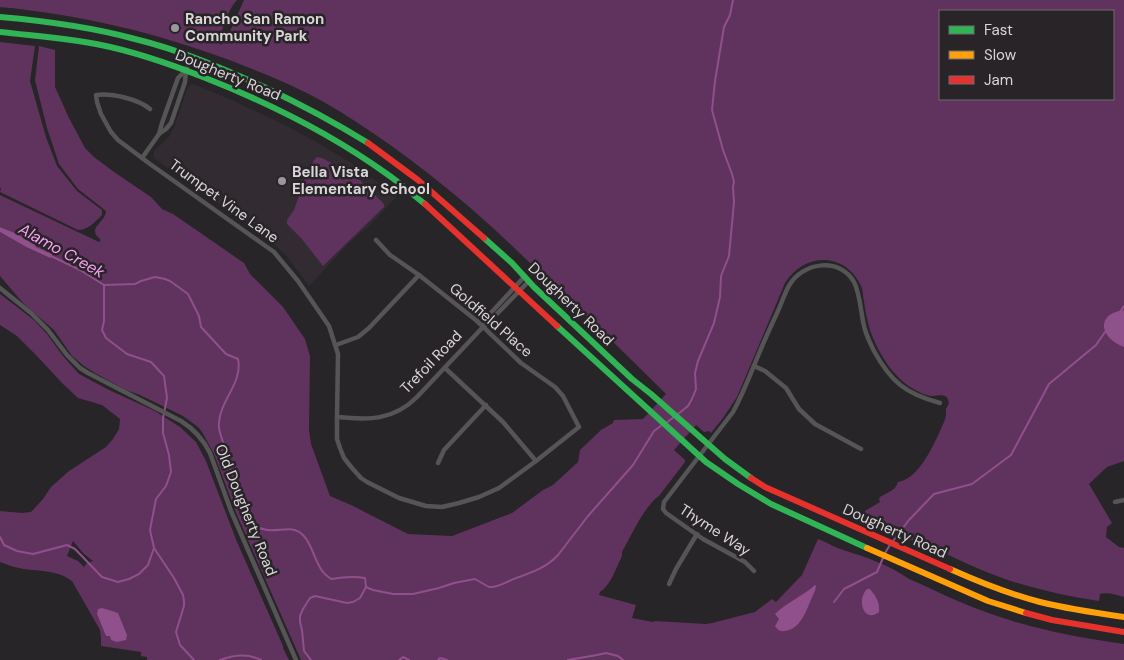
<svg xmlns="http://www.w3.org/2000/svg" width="1124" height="660" viewBox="0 0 1124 660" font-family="'DM Sans',sans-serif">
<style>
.built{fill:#332b32}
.green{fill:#60325e;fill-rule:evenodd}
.water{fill:#8f508b}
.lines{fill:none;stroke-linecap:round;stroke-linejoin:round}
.stream{stroke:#8f508b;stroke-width:2}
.street{stroke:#565556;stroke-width:4.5}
.fast{stroke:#30b455;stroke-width:6}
.slow{stroke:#ff9f0a;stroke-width:6}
.jam{stroke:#e5322d;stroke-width:6}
.poi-dot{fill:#9b989a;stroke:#282428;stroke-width:2}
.labels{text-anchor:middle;stroke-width:5;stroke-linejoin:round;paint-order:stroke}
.poi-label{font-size:15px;font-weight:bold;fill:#d9d6d8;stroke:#282428;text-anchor:start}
.street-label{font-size:15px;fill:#d9d6d8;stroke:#282428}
.water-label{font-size:16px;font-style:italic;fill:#fc9ff6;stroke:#282428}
</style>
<rect width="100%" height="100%" fill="#272527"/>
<path class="built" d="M193 84 234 101 287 126 318 143 356 166 397 196 370 225 349 243 309 286 286 255 266 237 154 158V151L168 138 173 130 188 87Z"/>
<g class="green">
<path d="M0 0H237C227 11 224 26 219 40L220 44 221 45 228 36 244 0H1124V461L1107 467 1089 484 1112 523 1107 527 1106 537 1119 547 1124 548V597C1116 595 1108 592 1100 594L1099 601C1059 595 1020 586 984 571 962 562 941 551 920 542L911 540 907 542 869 525 860 519 862 516H865V511L880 502 879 499 880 497C887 493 896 490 898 482 920 479 936 440 944 422L946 416V409L949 403 947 397C940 394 939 396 932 396 928 396 921 393 917 391 894 379 879 355 870 330 866 317 864 302 862 288 847 252 805 251 785 283L737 397 723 418 711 433 709 431 704 432 696 425 674 450 685 460V462L659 496C645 505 631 536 622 552V556C616 568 611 585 600 592L599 595 636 605 632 618 653 622 654 621 706 624 712 623 755 612 772 599 776 602 802 575 818 539C826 542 834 547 843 550 866 557 889 565 909 579 931 588 953 600 975 608 1023 627 1073 637 1124 644V660H301L237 515 214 454 202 432 198 427 183 416 140 395 126 390 95 373 84 366 72 356 54 330 24 304 0 276V232L26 247 50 258C35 245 19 234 0 227V195L99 242 101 240C85 227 106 223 106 211L78 189 59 164 47 128 35 80 39 46 55 50V87L69 118 85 148 94 157 114 172 151 197 162 209 173 214 244 263 250 274 283 307 305 339 310 356 309 430 311 444 330 496 351 505 408 534 452 536 512 513 543 490 553 485 578 462 580 450 601 430 613 423 614 420 643 419 666 394C621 349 575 305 529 262 507 241 485 220 461 200 418 164 371 129 322 101 293 85 262 73 232 61 154 32 82 15 0 7ZM940 11H1113V99H940Z"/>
<path d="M0 42 35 46 30 81 46 137 57 166 77 191 102 210V215C95 222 88 230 78 230L0 192 1 189 0 187Z"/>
<path d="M317 157 322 158 342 169 344 166 350 170 384 204V207L323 266 302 239 287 224V220L294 210 304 181 314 160Z"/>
<path d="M0 294 34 320 47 334 63 356 79 374 109 390 155 411 180 427 196 442 206 461 237 542 283 646V648L289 660H147V657L141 656V652L101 646V638L100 630 72 581C57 569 37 572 19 568 13 567 6 564 0 562V511L22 513 31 512 43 499 51 487 69 471 106 447 113 439 119 429 120 419 102 405 78 398 63 384 36 355 17 336 0 325ZM73 541 84 554 93 561 87 563 84 567 78 561 67 556Z"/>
</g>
<g class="water">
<path d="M0 227 17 234 34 244 36 247 52 254V256L50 258 26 247 0 232Z"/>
<path d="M1123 310 1124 311V347C1101 339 1094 315 1123 310Z"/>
<path d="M815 585 816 586 815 591C808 604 804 625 789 630 782 632 779 632 775 626L779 619 775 614C787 602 803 596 815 585Z"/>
<path d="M867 589H870C876 596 880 603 879 612 864 624 856 600 867 589Z"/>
<path d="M102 608 112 611 118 613 127 635 126 640 117 642 111 640 110 636H106L97 614 98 609Z"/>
</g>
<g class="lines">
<g class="stream">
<path d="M51 256 80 270 104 285V321L102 330 106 338 127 354 151 362 164 376 167 398 163 418V433L169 455 171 472 166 486 156 499 150 530 154 548 174 578 183 595 184 601V606L176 632 180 645 194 660"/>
<path d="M104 285 135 284 141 281 155 277 165 279 170 281 188 294 199 316 201 327 226 354 238 359C243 383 220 400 219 423 218 429 221 436 223 442 228 463 234 483 243 503 246 509 248 515 252 520 254 524 259 528 263 529 276 534 292 523 303 535 313 545 314 561 323 572 325 575 329 577 331 579 343 577 353 576 365 578L366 587 360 598 353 602 347 603 315 596 310 598 303 609 300 616V622L302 630 304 651 311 660"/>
<path d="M1120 312 1124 306"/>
<path d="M678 414 688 406 692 399 696 389 695 373 698 361 714 323 720 297 721 276 729 256 734 202 733 187 734 182 732 174 723 150 712 110 715 81 724 27 730 15 733 0"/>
<path d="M666 423 674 417"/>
<path d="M0 537 4 545 17 551 33 554 67 545 75 549 102 577 118 582 129 579 139 574 148 565 154 548"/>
<path d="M893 541 909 520 934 494 972 484 1011 455 1049 384 1096 345 1105 332"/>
<path d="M885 553 890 545"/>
<path d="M366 587 373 590 393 594H413L439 588 454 583 475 579 489 587H492C502 586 509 580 519 577 533 572 547 567 558 555L588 516 633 465 654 431 662 425"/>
<path d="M834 602 844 589 877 572 883 558"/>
<path d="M220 660C234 655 247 653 261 660"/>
<path d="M399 660 403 657 409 660"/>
<path d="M438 660 440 658 447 660"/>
<path d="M568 660 597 655 606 653 618 656 623 660"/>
</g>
<g class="street">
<path d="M150 109C138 99 112 93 96 95L97 102 101 114 111 132 118 140 150 164 274 252 298 281 329 326 338 354 337 417V439L340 448 344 458 352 468 361 478 367 482 399 498 426 506 442 507 459 503 479 497 499 488 536 461 579 427 563 396 555 387 521 363 477 321 419 275 390 255 376 240"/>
<path d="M159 134 162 123 178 78 186 70"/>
<path d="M142 158 159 134 166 129 171 123 185 82 186 70 191 57"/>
<path d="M0 288 31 313 48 330 67 355 80 368 88 373 181 421C194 429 203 439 210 453L231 511 296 660"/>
<path d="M484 325 488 316 525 276"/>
<path d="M336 345 358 337 369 328 419 275"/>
<path d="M754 366 765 371 786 388 799 409 815 424 861 449"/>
<path d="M445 368 503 422 536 461"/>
<path d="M337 417C368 420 393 421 417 397L483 327 492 319 529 281"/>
<path d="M438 463 444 450 486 405"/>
<path d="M1115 502 1124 500"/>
<path d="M754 571 745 562 703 539 666 513 663 509 664 502 733 412C743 394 750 375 758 356 764 341 771 326 778 311 782 302 785 292 790 284 804 262 840 257 854 282 860 293 861 314 864 326 866 335 870 343 874 351 891 382 906 394 940 403"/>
<path d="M669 584 676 569 697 534"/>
</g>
<g class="fast">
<path d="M0 17C46 21 91 27 135 39 180 50 222 68 264 87 300 104 334 122 368 143"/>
<path d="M0 32C34 36 68 38 101 45 136 52 170 64 203 77 267 102 330 133 387 174 400 183 412 194 425 204"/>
<path d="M484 238 512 263 534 287 632 379 651 394 725 459 751 478"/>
<path d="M557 326 706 462 738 484 771 504 867 548"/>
</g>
<g class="slow">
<path d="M867 548 988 601 1026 613"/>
<path d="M950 569C979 582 1009 594 1040 602 1068 609 1096 613 1124 617"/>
</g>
<g class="jam">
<path d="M368 143 418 180 484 238"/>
<path d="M425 204 557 326"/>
<path d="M751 478 765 487 950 569"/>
<path d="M1026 613 1052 620 1124 632"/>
</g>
</g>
<g class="poi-dot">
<circle cx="175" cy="28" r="5"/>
<circle cx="282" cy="181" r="5"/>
</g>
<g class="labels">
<g class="poi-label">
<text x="185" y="24">Rancho San Ramon<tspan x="185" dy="17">Community Park</tspan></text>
<text x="292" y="177">Bella Vista<tspan x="292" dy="17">Elementary School</tspan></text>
</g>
<g class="street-label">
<text transform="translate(228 75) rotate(22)" y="5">Dougherty Road</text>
<text transform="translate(224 201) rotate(36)" y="5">Trumpet Vine Lane</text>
<text transform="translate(571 304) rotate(44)" y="5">Dougherty Road</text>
<text transform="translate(491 320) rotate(41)" y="5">Goldfield Place</text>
<text transform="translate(431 362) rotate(-46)" y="5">Trefoil Road</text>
<text transform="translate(246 510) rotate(68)" y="5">Old Dougherty Road</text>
<text transform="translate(715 530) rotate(33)" y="5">Thyme Way</text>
<text transform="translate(895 531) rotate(24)" y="5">Dougherty Road</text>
</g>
<g class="water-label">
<text transform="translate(62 250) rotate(29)" y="6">Alamo Creek</text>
</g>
</g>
<rect x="939" y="10" width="175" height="90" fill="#282428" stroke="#6f6b6e"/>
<rect x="949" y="26" width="25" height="8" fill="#30b455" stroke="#6f6b6e"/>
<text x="984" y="35" font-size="15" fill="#d9d6d8">Fast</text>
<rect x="949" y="51" width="25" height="8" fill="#ff9f0a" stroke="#6f6b6e"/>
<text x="984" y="60" font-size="15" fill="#d9d6d8">Slow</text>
<rect x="949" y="76" width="25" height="8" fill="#e5322d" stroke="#6f6b6e"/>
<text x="984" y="85" font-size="15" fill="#d9d6d8">Jam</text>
</svg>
